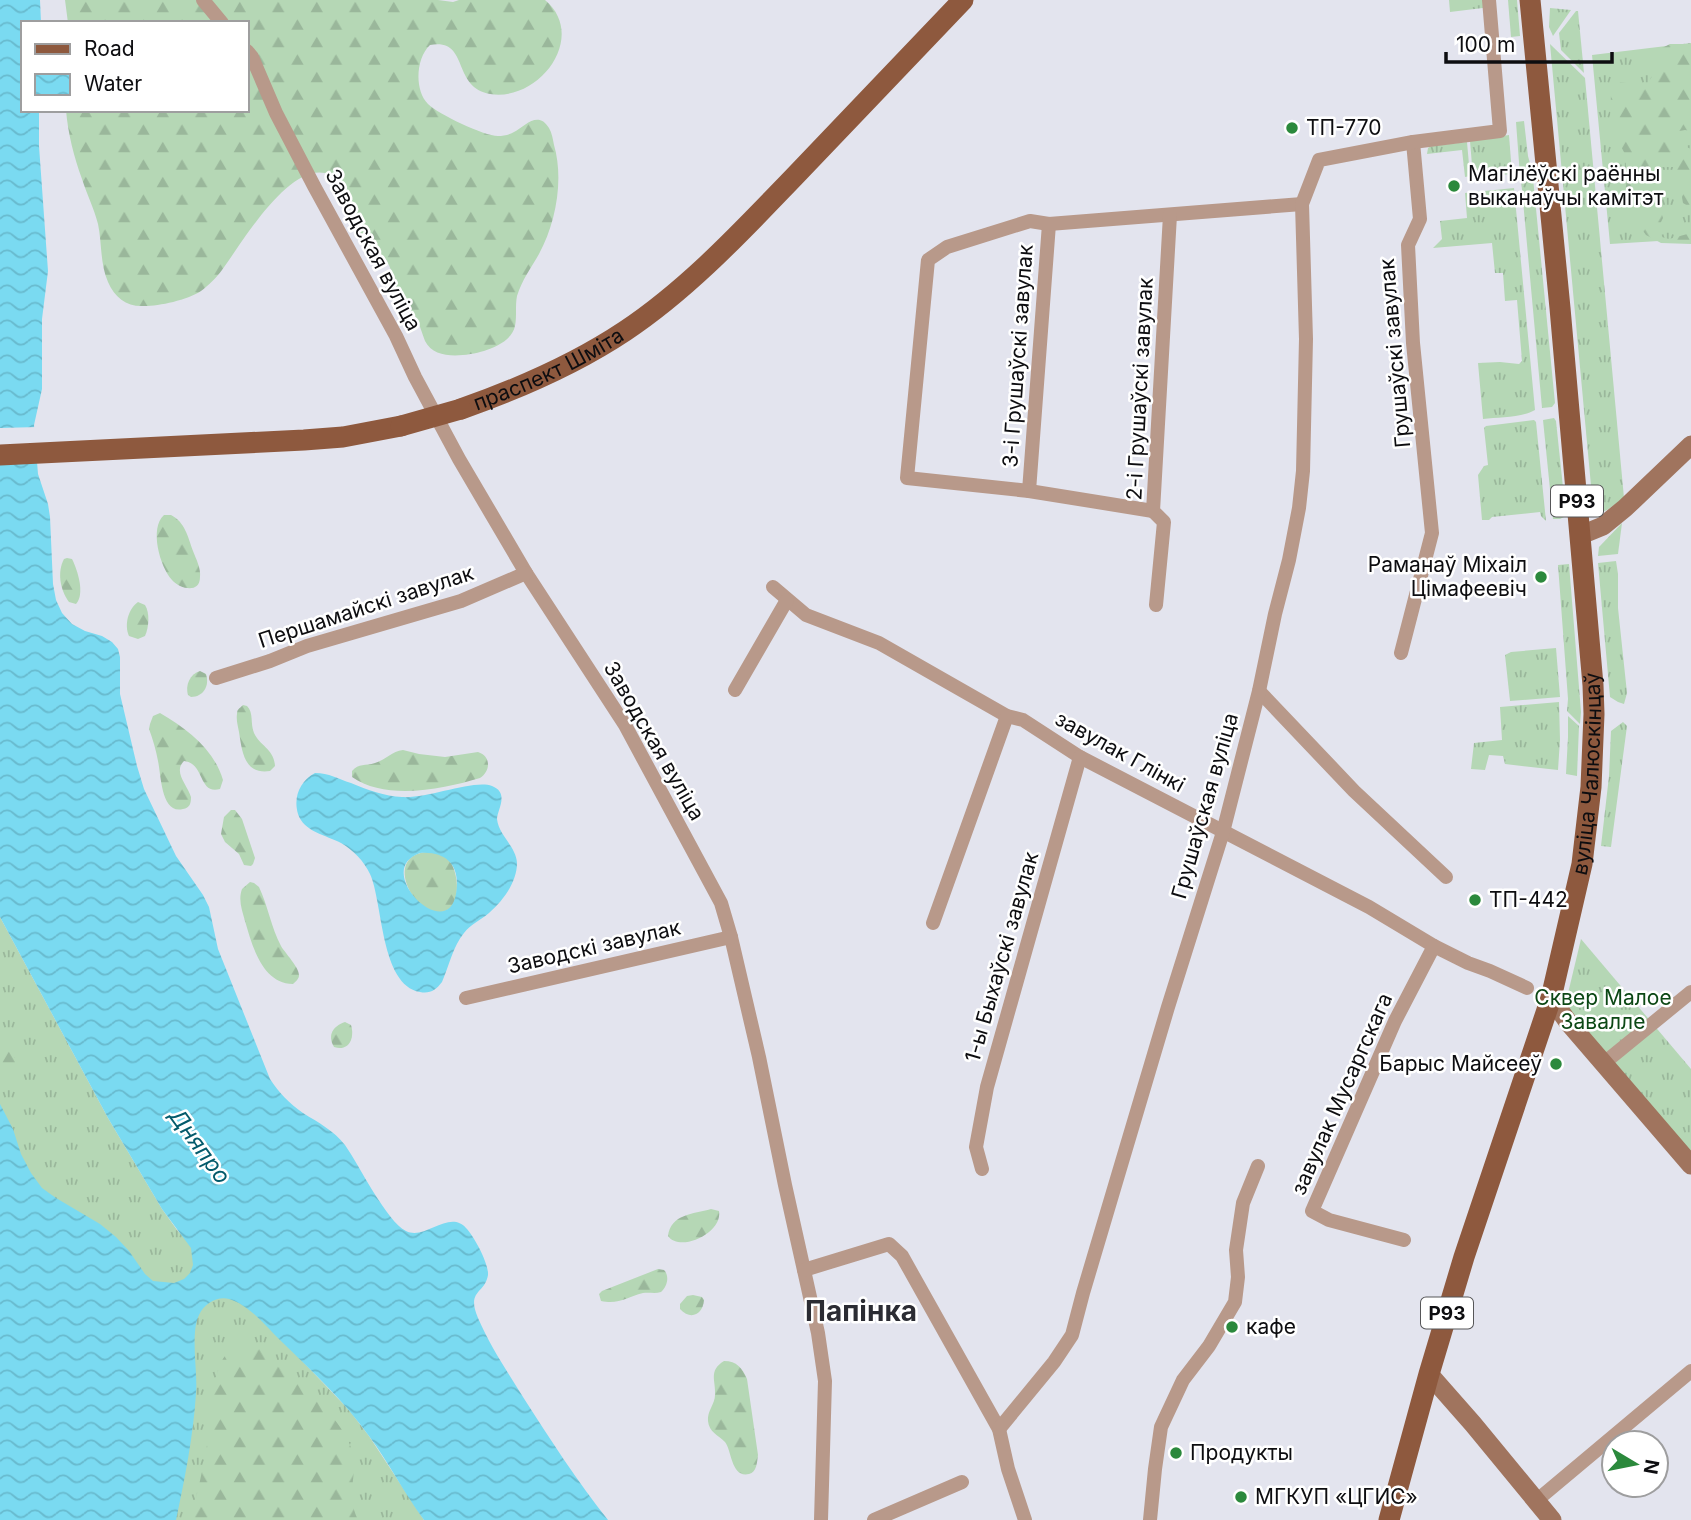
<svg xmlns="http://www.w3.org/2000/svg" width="1691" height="1520" viewBox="0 0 1691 1520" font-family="Inter,sans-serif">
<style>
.grass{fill:url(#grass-tufts)}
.forest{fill:url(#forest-firs)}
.water{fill:url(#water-waves);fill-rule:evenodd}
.pier{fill:#e3e4ee}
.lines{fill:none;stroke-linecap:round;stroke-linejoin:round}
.street{stroke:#b8998a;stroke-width:14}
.secondary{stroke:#a0745e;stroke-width:19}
.primary{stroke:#8e593e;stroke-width:21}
.primary-bridge{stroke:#8e593e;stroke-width:21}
.poi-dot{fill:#2b893c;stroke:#fff;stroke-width:2.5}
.labels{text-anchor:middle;stroke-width:5;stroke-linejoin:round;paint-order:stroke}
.shield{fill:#fff;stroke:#565658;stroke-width:2}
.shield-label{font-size:19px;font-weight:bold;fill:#0d0d10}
.poi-label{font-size:21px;fill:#0d0d10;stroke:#fff;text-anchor:start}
.street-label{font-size:21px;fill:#0d0d10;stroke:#fff}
.park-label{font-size:21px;fill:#0c4815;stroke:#fff}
.water-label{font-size:23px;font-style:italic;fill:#035a6b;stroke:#fff}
.district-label{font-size:28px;font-weight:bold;fill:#2b2c33;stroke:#fff}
</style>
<defs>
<pattern id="grass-tufts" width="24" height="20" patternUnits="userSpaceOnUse" patternTransform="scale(1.75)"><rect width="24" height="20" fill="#b5d7b5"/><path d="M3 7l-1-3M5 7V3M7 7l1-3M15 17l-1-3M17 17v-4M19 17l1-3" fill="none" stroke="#9ab79b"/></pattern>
<pattern id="forest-firs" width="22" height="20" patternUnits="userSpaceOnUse" patternTransform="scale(1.75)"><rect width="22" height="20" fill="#b5d7b5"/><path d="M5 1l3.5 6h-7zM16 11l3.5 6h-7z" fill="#9ab79b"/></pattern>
<pattern id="water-waves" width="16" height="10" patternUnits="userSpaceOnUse" patternTransform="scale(1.75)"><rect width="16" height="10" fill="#7adaf1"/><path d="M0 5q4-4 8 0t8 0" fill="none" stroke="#68bace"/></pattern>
</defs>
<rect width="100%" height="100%" fill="#e3e4ee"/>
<g class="grass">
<path d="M1449 0H1491V7L1450 12Z"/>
<path d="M1508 0H1517L1520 36 1511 37Z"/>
<path d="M1550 8 1571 10 1553 36 1549 27Z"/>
<path d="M1576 11H1578L1584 73 1561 50 1559 33Z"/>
<path d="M1691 43V239L1610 244 1592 55Z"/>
<path d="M1550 44 1585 78 1624 498 1607 510 1602 512 1595 511 1593 507Z"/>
<path d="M1524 121 1528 156 1533 175 1520 176 1516 122Z"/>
<path d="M1509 135 1512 174 1473 177 1470 141Z"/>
<path d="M1467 142 1470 176 1465 177 1462 150 1427 154 1428 148 1431 146Z"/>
<path d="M1533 178 1555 403 1552 407 1542 408 1521 179Z"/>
<path d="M1514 188 1535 410C1521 418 1499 417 1483 419L1478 363 1500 362 1519 364 1522 361 1517 300 1505 301 1503 273H1495L1492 243 1433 248 1442 239 1440 221 1467 218 1465 193Z"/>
<path d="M1554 418 1556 421 1566 516 1560 519H1553L1543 420Z"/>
<path d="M1534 420 1536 422 1546 521 1541 516 1540 512 1492 517 1489 520H1482L1478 475 1484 466 1488 465 1484 428 1486 426Z"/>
<path d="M1622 523 1618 554 1598 556 1599 547Z"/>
<path d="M1616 561 1618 574V608L1627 693 1624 704 1618 702 1610 697 1598 563Z"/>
<path d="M1569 564 1581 712 1580 724 1567 711 1568 699 1558 565Z"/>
<path d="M1556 648 1560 697 1510 701 1505 655 1511 652Z"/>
<path d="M1559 702 1560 740 1558 770 1505 764 1503 756 1489 755 1485 770 1471 769 1474 743 1502 740 1500 707Z"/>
<path d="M1568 716 1579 726 1577 776 1566 774 1568 737Z"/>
<path d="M1623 722 1627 726 1611 847 1601 846 1609 776 1611 731Z"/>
<path d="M0 917 108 1118 162 1209 177 1230 349 1410 369 1436 424 1520H0Z"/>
<path d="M1581 939 1691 1069V1158L1564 1010Z"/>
</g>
<g class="forest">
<path d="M65 0H438L453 2 459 0H545C588 36 540 102 490 94 451 87 470 38 430 45 416 58 414 90 428 104 438 114 484 136 498 136 503 136 509 135 514 132 525 126 538 110 549 128 552 133 553 140 554 145 564 179 556 223 539 254 531 268 522 280 517 296 515 306 517 316 515 326 512 340 496 347 484 351 466 356 435 361 425 341 422 333 420 326 417 319 412 310 404 303 400 294 394 284 393 272 387 261 381 251 367 250 361 239 352 222 354 198 341 183 301 139 241 245 222 270 217 277 208 286 201 291 187 300 160 306 144 306 127 307 115 298 108 282 100 264 102 243 98 224 94 208 87 195 82 179 74 157 68 134 66 110H247V23H68Z"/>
<path d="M1670 44H1691V131L1685 130 1674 132 1675 142 1691 149V208L1683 203 1678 175 1673 167H1660L1654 179 1656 196 1663 218 1659 226 1658 236 1669 239 1691 233V244L1661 243 1646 235 1635 220 1624 199 1627 179 1625 154 1616 137 1610 120 1611 94 1620 82 1633 84 1648 83 1655 71 1654 60 1656 51Z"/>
<path d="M171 515C185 522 188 537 193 551 196 559 201 568 200 577 200 594 180 589 172 580 160 567 149 528 164 515Z"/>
<path d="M67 558 72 559C78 571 85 594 76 604L69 602C60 590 57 572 64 559Z"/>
<path d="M138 602 145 605C150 613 149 627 145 636L138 639 129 636C124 625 128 609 138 602Z"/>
<path d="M200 671 206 674C210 686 203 697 191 697L188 695C185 685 190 674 200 671Z"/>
<path d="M243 705 247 706C254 713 250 723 254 733 260 746 274 749 275 766L270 771C244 775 242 751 239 732 238 726 236 720 237 714 237 709 239 709 243 705Z"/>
<path d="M160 713C187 729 214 749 223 780L220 789C198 795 205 763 184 761 173 772 187 784 191 797 191 803 190 808 183 809 161 815 161 774 158 761 156 750 153 740 149 729L150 724 153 716Z"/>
<path d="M403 750 419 754 445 757 478 752C491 756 491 771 480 778 444 789 386 801 352 777V771C359 763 365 766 375 763 386 760 392 751 403 750Z"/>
<path d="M231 810H235L242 819 255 858 253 864 251 866 244 865 239 854 225 842 221 834 224 817Z"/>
<path d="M428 852C435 853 443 854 448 859 459 870 463 909 442 912 412 916 383 854 428 852Z"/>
<path d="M250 882 254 883 259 887C268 906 271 927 281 946 285 953 299 967 299 975 299 979 296 981 293 984 262 984 252 945 245 921 242 910 238 900 242 889Z"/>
<path d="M345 1022 351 1025C355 1038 349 1052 334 1047 327 1035 333 1026 345 1022Z"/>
<path d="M0 1023C7 1038 31 1074 0 1078Z"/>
<path d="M711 1209 719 1211C723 1233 680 1253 668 1236 671 1214 693 1214 711 1209Z"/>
<path d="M658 1269 664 1270C670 1276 667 1287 661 1292 655 1294 649 1292 643 1293 627 1297 619 1305 601 1301L599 1294 602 1291Z"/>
<path d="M693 1295 702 1297 704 1300C703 1314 691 1321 680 1309V1304L687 1296Z"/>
<path d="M246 1344C250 1345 253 1345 257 1346 270 1351 280 1365 290 1375 312 1396 342 1420 352 1450 357 1465 352 1479 352 1493 351 1503 354 1511 358 1520H191C197 1493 204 1466 208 1439 211 1417 212 1382 221 1363 226 1351 234 1347 246 1344Z"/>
<path d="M724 1361C737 1361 742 1368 747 1379L758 1455C757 1462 757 1472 749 1474 731 1478 732 1451 725 1442 718 1435 709 1432 708 1421 707 1411 715 1404 715 1395 716 1380 708 1371 724 1361Z"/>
</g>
<g class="water">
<path d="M0 0H40L41 23H23V110H39V146L48 271 42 319V389L34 425 38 474 48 504 50 517 53 584 56 600 62 613 72 624 85 631 102 636 112 642 118 649 120 657V694L137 766 144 789 176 856 203 895 209 907 218 949 270 1079C279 1093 289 1103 303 1113 319 1123 333 1130 345 1145 359 1165 387 1222 406 1231 425 1241 449 1209 466 1228 474 1236 489 1264 488 1275 485 1294 466 1290 478 1318 490 1346 507 1371 523 1397 550 1439 577 1481 608 1520H424C404 1493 389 1463 369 1436 344 1401 313 1372 282 1342 267 1328 250 1305 229 1299 217 1296 204 1304 199 1315 190 1334 198 1372 196 1394 193 1437 185 1478 176 1520H0V1104L13 1129 21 1154 31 1173 42 1188 56 1198 100 1224 116 1237 129 1251 145 1274 153 1281 174 1283 184 1279 190 1273 193 1265 191 1248 162 1209 108 1118 0 917Z"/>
<path d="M315 773C329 773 338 779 351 783 367 790 385 796 402 797 427 799 474 779 492 786 510 793 497 810 497 819 499 836 516 846 517 863 517 882 503 901 489 913 481 920 471 924 464 933 453 946 449 966 442 982 436 990 430 994 420 992 380 985 383 902 370 874 364 861 353 850 341 843 326 835 304 832 298 814 293 797 300 781 315 773ZM420 853C447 851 461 866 456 894 447 945 371 870 420 853Z"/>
</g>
<path class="pier" d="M38 427 40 461 0 463V428Z"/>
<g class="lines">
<g class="street">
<path d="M203 0 222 23"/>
<path d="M247 51 252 57 276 113 314 186 396 336 415 377 459 459 526 573 625 725 721 903 731 937 759 1057 785 1185 818 1333 825 1381 821 1520"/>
<path d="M1029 491 1049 224"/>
<path d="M1153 511 1029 491 907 478 928 260 947 247 1030 221 1049 224 1302 204"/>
<path d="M773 587 806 615 879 643 1007 716 1023 720 1080 757 1369 907 1434 946 1468 963 1490 971 1527 988"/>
<path d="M1156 605 1164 522 1153 511 1170 215"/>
<path d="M1401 653 1432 533 1413 343 1408 245 1420 219 1413 142"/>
<path d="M216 678 270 661 307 646 461 601 526 573"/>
<path d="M735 690 787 600"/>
<path d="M1259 691 1354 791 1446 877"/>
<path d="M933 923 1007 716"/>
<path d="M466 998 731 937"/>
<path d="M1604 1063 1691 992"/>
<path d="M982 1169 976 1147 987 1087 1080 757"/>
<path d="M1404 1240 1329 1220 1312 1211 1395 1021 1434 946"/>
<path d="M804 1270 889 1244 902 1256 999 1429 1008 1469 1025 1520"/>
<path d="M999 1429 1054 1362 1072 1335 1083 1293 1168 1007 1223 832 1259 691 1275 614 1289 560 1299 508 1303 471 1306 339 1302 204 1319 160 1413 142 1500 131 1489 0"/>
<path d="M1536 1501 1691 1371"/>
<path d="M874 1520 962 1482"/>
<path d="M1150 1520 1155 1469 1161 1427 1183 1380 1209 1346 1235 1302 1238 1277 1236 1250 1243 1203 1258 1166"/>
</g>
<g class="secondary">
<path d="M1581 535 1603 526 1625 508 1691 445"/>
<path d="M1551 998 1568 1022 1691 1165"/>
<path d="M1429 1374 1473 1424 1552 1520"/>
</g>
<g class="primary">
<path id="s1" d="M461 409C518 389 574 365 625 331 688 289 741 232 794 177 850 118 907 59 963 0"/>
<path d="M0 455 304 440 343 437 401 426"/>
<path id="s2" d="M1389 1520 1429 1374 1464 1257 1551 998 1582 864 1591 787 1594 714 1593 685 1560 308 1530 0"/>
</g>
<path class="primary-bridge" d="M401 426 461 409"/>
</g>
<g class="poi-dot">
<circle cx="1292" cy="128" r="7"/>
<circle cx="1454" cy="186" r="7"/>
<circle cx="1541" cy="577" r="7"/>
<circle cx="1475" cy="900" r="7"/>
<circle cx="1556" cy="1064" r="7"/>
<circle cx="1232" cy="1327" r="7"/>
<circle cx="1176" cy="1453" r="7"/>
<circle cx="1241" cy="1497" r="7"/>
</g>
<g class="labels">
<g class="shield">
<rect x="1551" y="485.5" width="52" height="31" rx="5"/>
<rect x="1421" y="1297.5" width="52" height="31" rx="5"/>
</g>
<g class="shield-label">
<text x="1577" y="508">Р93</text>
<text x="1447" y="1320">Р93</text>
</g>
<g class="poi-label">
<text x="1306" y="135">ТП-770</text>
<text x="1468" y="181">Магілёўскі раённы<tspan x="1468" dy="24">выканаўчы камітэт</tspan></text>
<text x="1527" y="572" text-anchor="end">Раманаў Міхаіл<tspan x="1527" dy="24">Цімафеевіч</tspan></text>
<text x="1489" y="907">ТП-442</text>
<text x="1542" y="1071" text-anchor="end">Барыс Майсееў</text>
<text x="1246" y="1334">кафе</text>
<text x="1190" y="1460">Продукты</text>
<text x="1255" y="1504">МГКУП «ЦГИС»</text>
</g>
<g class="street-label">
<text transform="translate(373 250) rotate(62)" y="7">Заводская вуліца</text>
<text transform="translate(1395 353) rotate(-95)" y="7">Грушаўскі завулак</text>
<text transform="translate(1018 356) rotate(-86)" y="7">3-і Грушаўскі завулак</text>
<text dy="7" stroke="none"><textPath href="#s1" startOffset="96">праспект Шміта</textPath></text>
<text transform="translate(1140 389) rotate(-87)" y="7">2-і Грушаўскі завулак</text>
<text transform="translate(366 607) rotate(-18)" y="7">Першамайскі завулак</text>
<text transform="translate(654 741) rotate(60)" y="7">Заводская вуліца</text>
<text transform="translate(1120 752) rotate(29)" y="7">завулак Глінкі</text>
<text dy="7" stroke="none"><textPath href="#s2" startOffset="775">вуліца Чалюскінцаў</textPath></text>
<text transform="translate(1205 806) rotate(-74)" y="7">Грушаўская вуліца</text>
<text transform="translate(594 947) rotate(-13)" y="7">Заводскі завулак</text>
<text transform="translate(1002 957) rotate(-74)" y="7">1-ы Быхаўскі завулак</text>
<text transform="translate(1342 1094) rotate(-66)" y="7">завулак Мусаргскага</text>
</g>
<g class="park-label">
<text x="1603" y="1005">Сквер Малое<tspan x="1603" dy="24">Завалле</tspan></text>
</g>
<g class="water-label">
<text transform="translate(200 1146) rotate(54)" y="8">Дняпро</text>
</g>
<g class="district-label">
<text x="861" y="1321">Папінка</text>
</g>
</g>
<rect x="21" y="21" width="228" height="91" fill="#ffffff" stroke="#9e9e9f" stroke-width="2"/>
<rect x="35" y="44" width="35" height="10" fill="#8e593e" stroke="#9e9e9f" stroke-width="2"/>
<text x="84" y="56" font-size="21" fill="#0d0d10">Road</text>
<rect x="35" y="74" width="35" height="21" fill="url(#water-waves)" stroke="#9e9e9f" stroke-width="2"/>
<text x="84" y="91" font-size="21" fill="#0d0d10">Water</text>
<g transform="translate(1635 1464) rotate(100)"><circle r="33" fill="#ffffff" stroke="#9e9e9f" stroke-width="2"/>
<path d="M0-5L12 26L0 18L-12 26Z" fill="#2b893c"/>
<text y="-10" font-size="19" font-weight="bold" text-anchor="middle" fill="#0d0d10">N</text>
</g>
<path d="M1446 52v10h166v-10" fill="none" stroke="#0d0d10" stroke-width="3.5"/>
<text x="1456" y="52" font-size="21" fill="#0d0d10" stroke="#ffffff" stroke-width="5" paint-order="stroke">100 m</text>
</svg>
